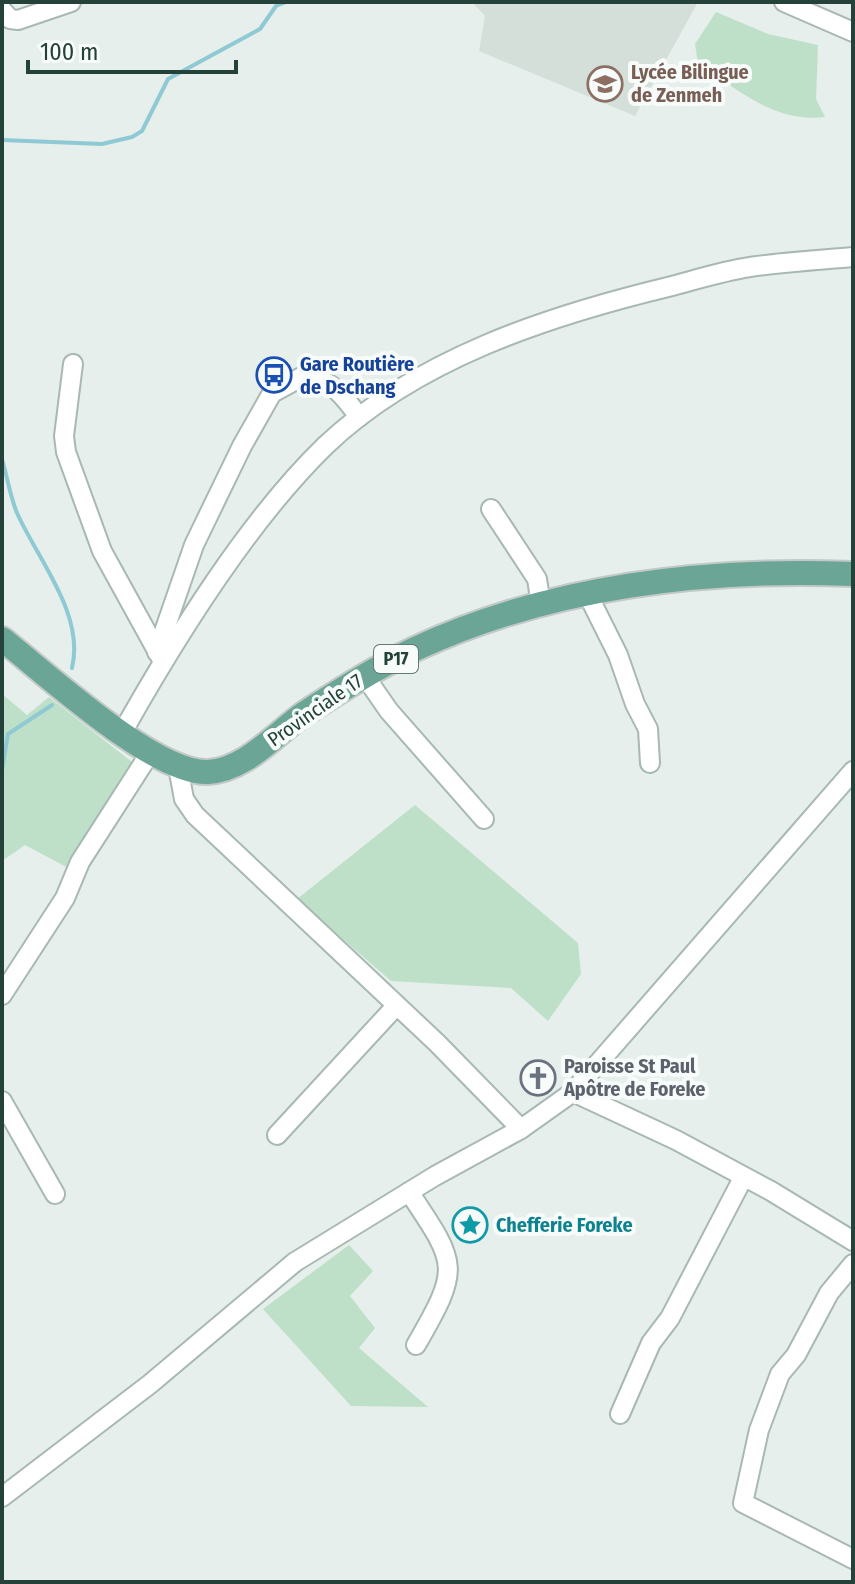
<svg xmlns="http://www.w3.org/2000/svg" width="855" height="1584" viewBox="0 0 855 1584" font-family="'Fira Sans Condensed',sans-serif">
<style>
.built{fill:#d4dfda}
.green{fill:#bfe0c8}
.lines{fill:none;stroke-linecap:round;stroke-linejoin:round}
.stream{stroke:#8ec9d4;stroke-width:4}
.minor-casing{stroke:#a8b8b2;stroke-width:22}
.major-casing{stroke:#c2cac8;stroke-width:28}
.minor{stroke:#fff;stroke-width:18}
.major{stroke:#6aa596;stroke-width:24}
.labels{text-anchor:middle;stroke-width:8;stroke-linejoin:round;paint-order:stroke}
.shield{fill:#f7fbf9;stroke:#637a73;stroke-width:2}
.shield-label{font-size:18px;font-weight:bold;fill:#24423a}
.education-label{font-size:20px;font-weight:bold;fill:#785e54;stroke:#f7fbf9;text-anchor:start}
.transit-label{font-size:20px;font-weight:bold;fill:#164399;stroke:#f7fbf9;text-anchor:start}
.street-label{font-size:20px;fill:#24423a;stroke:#f7fbf9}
.worship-label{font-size:20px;font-weight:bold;fill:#5b616d;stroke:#f7fbf9;text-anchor:start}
.culture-label{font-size:20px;font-weight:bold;fill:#0d838f;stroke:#f7fbf9;text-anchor:start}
</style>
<rect width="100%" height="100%" fill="#e6efeb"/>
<path class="built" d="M472 2H698L635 116 479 51 485 16Z"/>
<g class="green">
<path d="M716 12 768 34 818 45 816 99 825 117C774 123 739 90 698 64L695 44Z"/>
<path d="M2 694 27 715 49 697 132 762 70 869 25 845 2 861Z"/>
<path d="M415 805 578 943 581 974 548 1021 511 988 391 981 297 899Z"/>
<path d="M349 1245 373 1271 350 1296 375 1328 359 1348 428 1407 351 1406 263 1309Z"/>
</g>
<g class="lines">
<g class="stream">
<path d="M2 140 102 144 132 137 142 131 168 79 260 29 276 6 286 2"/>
<path d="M2 459C7 476 10 496 17 513 38 560 85 614 72 668"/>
<path d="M2 770 8 734 52 705"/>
</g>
<defs>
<g id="minor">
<path d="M784 2 853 32"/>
<path d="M2 10 10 19 18 20 71 2"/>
<path d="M73 364 64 436 66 452 102 551 161 658"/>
<path d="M491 509 537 579 541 605"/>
<path d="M588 595 618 655 635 704 648 729 650 763"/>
<path d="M157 652 194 545 242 446 272 393 307 374C332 381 344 396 359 417"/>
<path d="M364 675 389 711 484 819"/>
<path d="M122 733C176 637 247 522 325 446 416 359 548 316 668 287 695 280 723 271 750 267 784 262 819 260 853 257"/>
<path d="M178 767 184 799 195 815 437 1043 521 1129"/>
<path d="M2 995 65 898 80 862 150 753"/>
<path d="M573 1092 853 771"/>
<path d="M2 1101 55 1194"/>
<path d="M277 1135 396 1006"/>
<path d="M409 1192C458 1265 461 1267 416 1345"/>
<path d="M853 1264 829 1293 796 1355 780 1374 759 1430 743 1503 853 1559"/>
<path d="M620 1414 651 1343 670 1318 743 1178"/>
<path d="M2 1497 150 1384 295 1262 435 1176 521 1129 573 1092 676 1140 771 1191 853 1241"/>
</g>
<path id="major" d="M2 639C47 674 154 774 208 772 246 770 276 733 305 713 341 690 377 667 415 649 550 586 706 568 853 574"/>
</defs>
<use href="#minor" class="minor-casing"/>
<use href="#major" class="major-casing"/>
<use href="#minor" class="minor"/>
<use href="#major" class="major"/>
</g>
<defs>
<symbol id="school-ring" viewBox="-11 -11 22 22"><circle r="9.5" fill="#f7fbf9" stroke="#8d6e63" stroke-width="1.5"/><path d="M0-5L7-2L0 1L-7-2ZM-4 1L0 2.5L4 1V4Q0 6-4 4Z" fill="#8d6e63"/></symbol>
<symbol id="bus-ring" viewBox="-11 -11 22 22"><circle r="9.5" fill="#f7fbf9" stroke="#1a4fb4" stroke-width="1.5"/><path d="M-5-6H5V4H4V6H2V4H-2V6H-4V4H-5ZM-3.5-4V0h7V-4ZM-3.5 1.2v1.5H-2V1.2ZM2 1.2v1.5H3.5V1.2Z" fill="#1a4fb4"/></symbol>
<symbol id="church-ring" viewBox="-11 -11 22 22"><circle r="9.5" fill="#f7fbf9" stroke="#6b7280" stroke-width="1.5"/><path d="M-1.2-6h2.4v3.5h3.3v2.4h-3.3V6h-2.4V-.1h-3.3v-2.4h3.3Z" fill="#6b7280"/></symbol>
<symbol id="sight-ring" viewBox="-11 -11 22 22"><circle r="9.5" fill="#f7fbf9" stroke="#0f9aa8" stroke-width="1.5"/><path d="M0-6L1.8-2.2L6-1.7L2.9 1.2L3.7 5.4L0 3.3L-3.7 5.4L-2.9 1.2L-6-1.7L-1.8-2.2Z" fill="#0f9aa8"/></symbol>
</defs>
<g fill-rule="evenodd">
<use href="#school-ring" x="585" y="64" width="40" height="40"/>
<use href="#bus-ring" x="254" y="355" width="40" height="40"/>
<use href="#church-ring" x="518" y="1058" width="40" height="40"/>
<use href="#sight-ring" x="450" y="1205" width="40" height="40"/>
</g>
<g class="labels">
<rect class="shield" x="374" y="645" width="44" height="28" rx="6"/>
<g class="shield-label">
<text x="396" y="665">P17</text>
</g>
<g class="education-label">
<text x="631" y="79">Lycée Bilingue<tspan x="631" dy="23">de Zenmeh</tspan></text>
</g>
<g class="transit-label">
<text x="300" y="371">Gare Routière<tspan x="300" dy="23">de Dschang</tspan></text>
</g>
<g class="street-label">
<text transform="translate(315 710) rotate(-35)" y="7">Provinciale 17</text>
</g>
<g class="worship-label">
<text x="564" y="1073">Paroisse St Paul<tspan x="564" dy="23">Apôtre de Foreke</tspan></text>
</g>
<g class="culture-label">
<text x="496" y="1232">Chefferie Foreke</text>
</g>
</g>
<rect width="855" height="1584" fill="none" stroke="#24423a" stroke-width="8"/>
<path d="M28 60v12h208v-12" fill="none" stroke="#24423a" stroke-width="4"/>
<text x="40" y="60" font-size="24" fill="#24423a" stroke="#f7fbf9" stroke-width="6" paint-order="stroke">100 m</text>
</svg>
